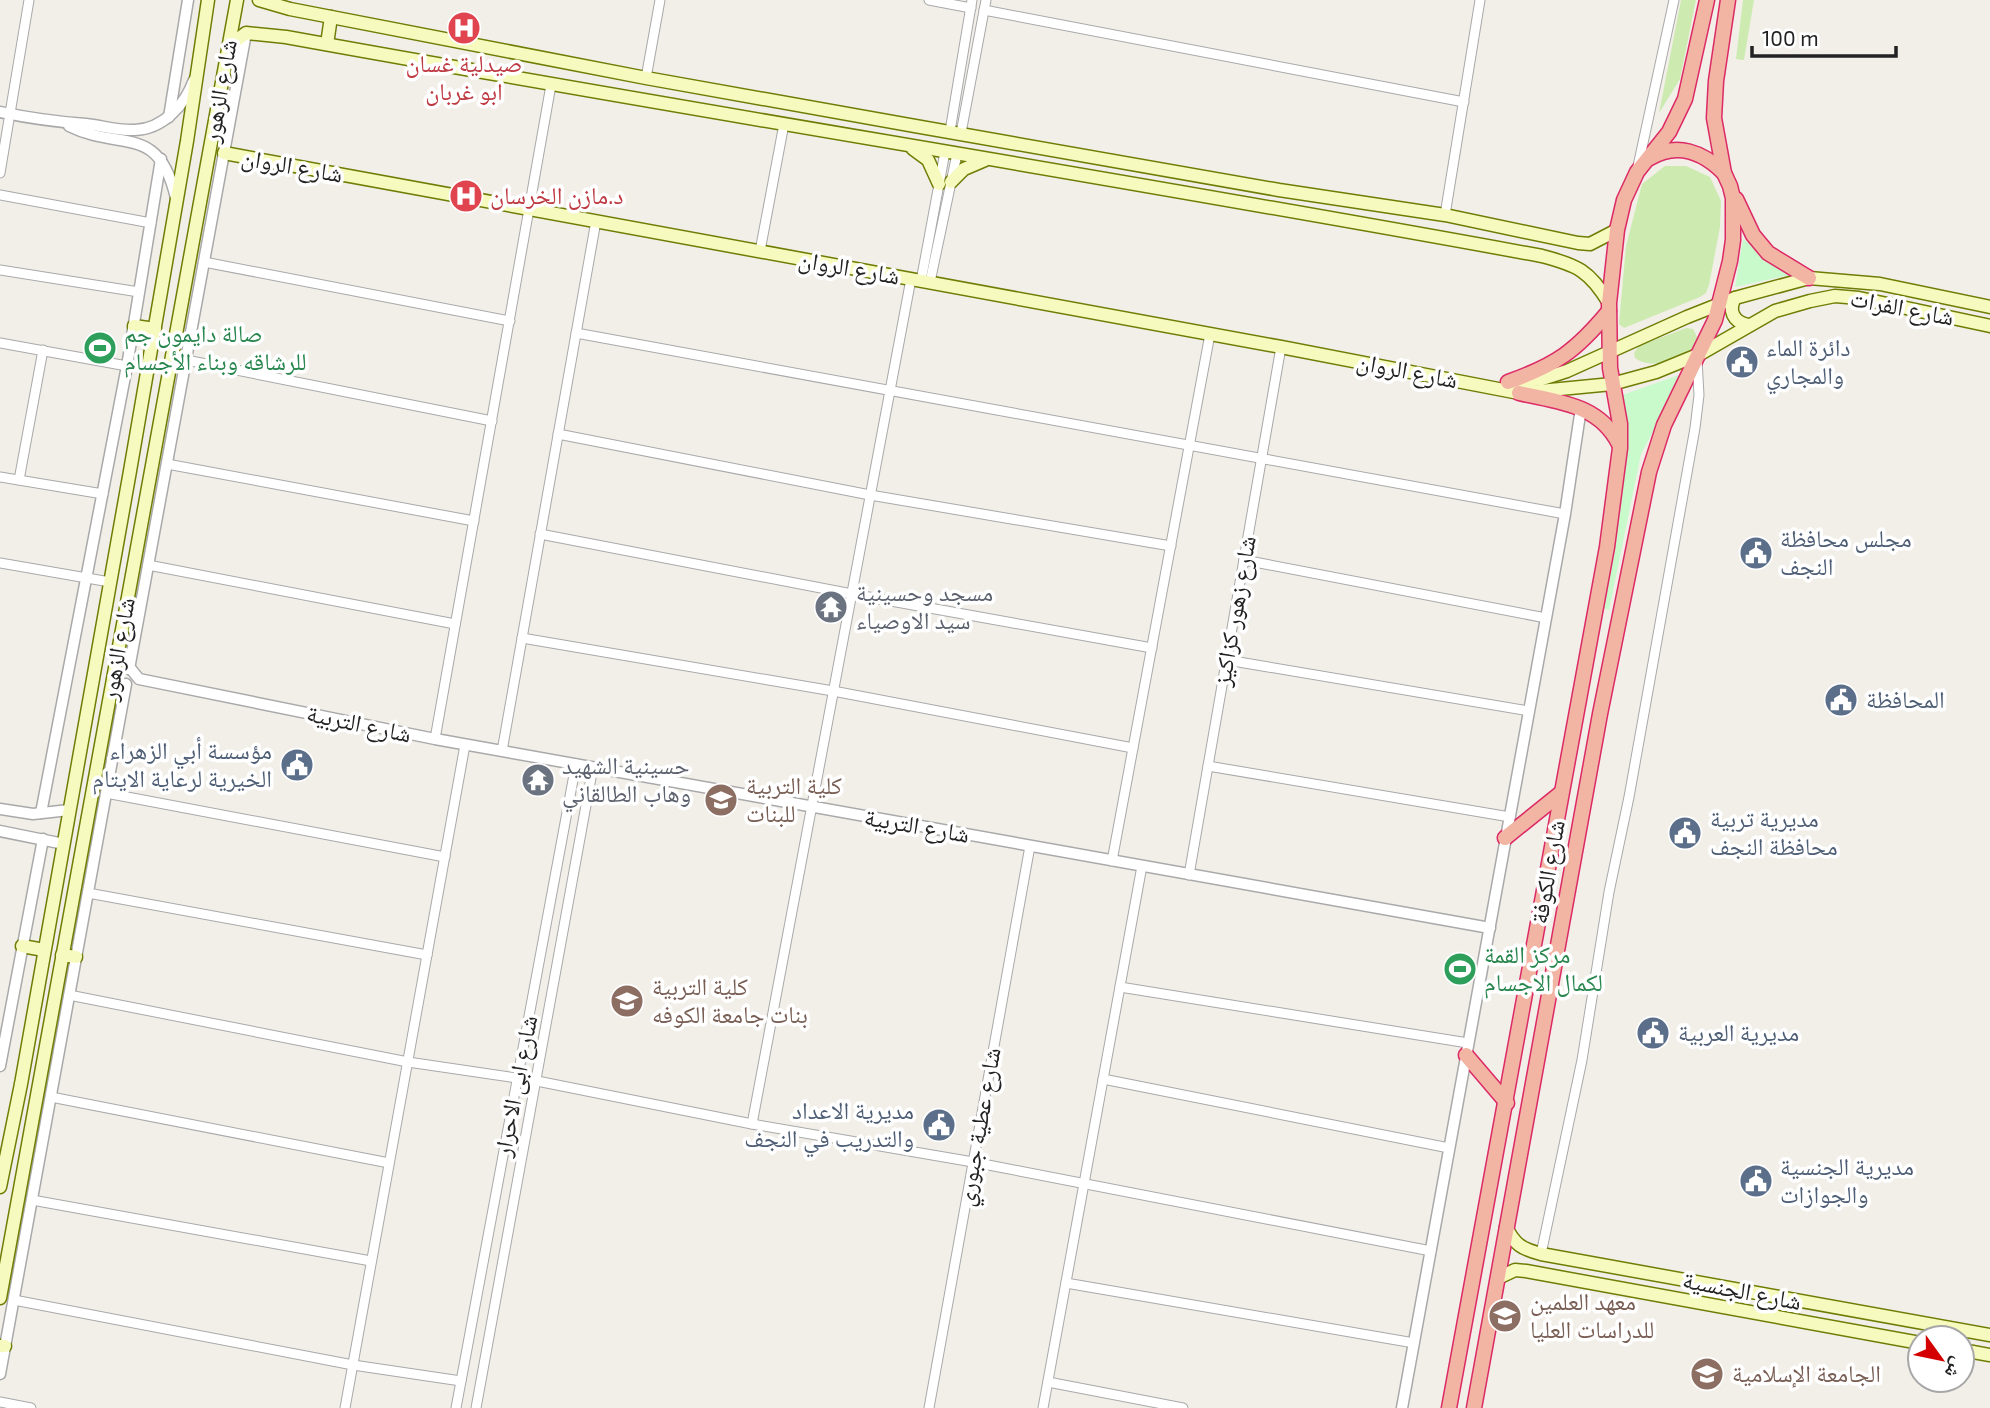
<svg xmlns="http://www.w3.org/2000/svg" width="1990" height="1408" viewBox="0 0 1990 1408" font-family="'Exo 2','Noto Naskh Arabic',sans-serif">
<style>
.grass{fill:#cdebb0}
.park{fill:#c8facc}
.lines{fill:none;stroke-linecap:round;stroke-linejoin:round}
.minor-casing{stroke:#a9a9a9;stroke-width:11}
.tertiary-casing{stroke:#a9a9a9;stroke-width:13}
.secondary-casing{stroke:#707d05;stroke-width:15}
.trunk-casing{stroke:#dc2a67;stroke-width:17}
.minor{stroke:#fff;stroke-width:9}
.tertiary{stroke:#fff;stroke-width:10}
.secondary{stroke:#f7fabf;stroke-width:12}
.trunk{stroke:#f2b4a3;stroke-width:14}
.labels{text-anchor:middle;stroke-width:7;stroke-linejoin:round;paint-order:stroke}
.health-label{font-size:24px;fill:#be3a42;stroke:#fff}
.street-label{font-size:24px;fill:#222;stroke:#fff}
.leisure-label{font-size:24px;fill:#27864d;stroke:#fff;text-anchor:start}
.service-label{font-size:24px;fill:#4e5e75;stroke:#fff;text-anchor:start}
.worship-label{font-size:24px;fill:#5b616d;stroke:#fff;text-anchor:start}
.education-label{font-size:24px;fill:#785e54;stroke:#fff;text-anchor:start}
</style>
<rect width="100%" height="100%" fill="#f2efe9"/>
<g class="grass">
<path d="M1681 0H1696L1680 79 1659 113Z"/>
<path d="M1743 0H1754L1744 60 1736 59Z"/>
<path d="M1665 166H1686L1710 177 1721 201 1720 227 1709 285 1706 293 1700 297 1624 328 1619 324 1626 246 1642 184Z"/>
<path d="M1686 328 1693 329 1699 341C1690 359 1652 371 1635 358L1634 353 1639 346Z"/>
</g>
<g class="park">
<path d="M1743 239 1794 274 1735 287Z"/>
<path d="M1685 373 1641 454 1609 610 1600 607 1619 396Z"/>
</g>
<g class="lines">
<defs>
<g id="minor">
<path d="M929 0 971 8"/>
<path d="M984 10 1464 102"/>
<path d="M646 78 660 0"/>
<path d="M950 131 972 0"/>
<path d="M961 133 986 0"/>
<path d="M1638 166 1674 0"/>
<path d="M0 173 29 0"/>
<path d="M0 195 151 223"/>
<path d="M1445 215 1480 0"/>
<path d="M760 251 784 124"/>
<path d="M204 262 510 321"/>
<path d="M0 270 139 292"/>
<path d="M921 281 945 152"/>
<path d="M930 282 957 154"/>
<path d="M576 333 1565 514"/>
<path d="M0 343 127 366"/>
<path d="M186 360 492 421"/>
<path d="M558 434 870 495 1171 546"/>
<path d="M167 464 474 521"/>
<path d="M0 477 103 494"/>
<path d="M19 480 43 350"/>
<path d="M540 534 852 594 1152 648"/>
<path d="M1244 560 1546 618"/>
<path d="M0 563 110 582"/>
<path d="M148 565 455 624"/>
<path d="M522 638 833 691 1133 748"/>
<path d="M1227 660 1529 711"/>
<path d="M435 739 551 85"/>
<path d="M502 751 596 221"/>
<path d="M1208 766 1510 817"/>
<path d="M106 793 445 857"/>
<path d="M1112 861 1210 334"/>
<path d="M1189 875 1281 347"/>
<path d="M88 893 427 955"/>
<path d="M1120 987 1468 1043"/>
<path d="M69 995 408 1062 537 1081 752 1124 973 1162 1431 1251"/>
<path d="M1103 1079 1449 1148"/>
<path d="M51 1097 389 1163"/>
<path d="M752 1124 911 279"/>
<path d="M32 1200 371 1261"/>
<path d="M1541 1254 1582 1060 1609 892 1629 797 1695 428 1699 395 1697 360"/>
<path d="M1066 1283 1414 1343"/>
<path d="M14 1300 353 1365 461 1381"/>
<path d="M1048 1382 1183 1408"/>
<path d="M0 1402 31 1408"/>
<path d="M345 1408 465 745"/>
<path d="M456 1408 576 764"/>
<path d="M476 1408 593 767"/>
<path d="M929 1408 1030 846"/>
<path d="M1043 1408 1142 866"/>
</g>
<g id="tertiary">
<path d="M0 112C29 118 57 122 86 124 103 126 119 131 135 130 163 129 185 105 194 80"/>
<path d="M169 117 188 0"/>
<path d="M69 126C121 152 158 122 176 198"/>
<path d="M118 653 139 679 435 739 1490 928"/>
<path d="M129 669 246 33"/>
<path d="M0 809 33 814 69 810"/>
<path d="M41 813 127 366 161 159"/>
<path d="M0 831 64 844"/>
<path d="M0 1066 43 839"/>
<path d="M0 1374 126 684"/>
<path d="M1402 1408 1565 514 1581 408"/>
</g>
<g id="secondary">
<path d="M259 0 290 9 646 78 915 126 1279 190 1445 215 1578 243 1590 244 1617 230"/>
<path d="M327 44 331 17"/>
<path d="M228 47 246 33 286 37C704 113 1124 179 1542 256 1577 265 1590 271 1609 303"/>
<path d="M913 149 928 160 939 184"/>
<path d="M224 153 1281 347 1519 393 1612 384 1656 372 1700 354 1775 311 1810 301 1835 296 1859 298 1990 326"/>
<path d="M951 182 964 169 985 160"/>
<path d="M1735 298C1728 310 1733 322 1748 325"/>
<path d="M134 326 155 329"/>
<path d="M1517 382 1542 379 1567 371 1687 317 1735 298 1809 278 1880 284 1990 307"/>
<path d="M22 946 44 950"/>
<path d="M62 955 76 957"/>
<path d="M0 1187 21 1084 130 471 187 141 208 0"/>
<path d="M1506 1227C1515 1245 1522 1249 1541 1254L1990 1335"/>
<path d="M1498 1278 1515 1270 1526 1271 1920 1343"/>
<path d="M0 1298 237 0"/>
<path d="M0 1346H5"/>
<path d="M1962 1350 1990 1355"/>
</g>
<g id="trunk">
<path d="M1650 158C1677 142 1703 152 1724 173"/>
<path d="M1736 199 1753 235 1768 253 1809 278"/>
<path d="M1508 382C1556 365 1576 351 1609 311"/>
<path d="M1519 393C1558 402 1599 404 1619 444"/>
<path d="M1505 838 1561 793"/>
<path d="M1466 1055 1507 1103"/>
<path d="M1449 1408 1607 547 1620 448V424L1610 368 1609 303 1617 230 1624 200 1637 172 1669 132 1685 99 1707 0"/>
<path d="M1474 1408 1600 714 1649 472 1664 425 1715 320 1730 261 1733 240V198L1730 186 1724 173 1714 118 1716 81 1728 0"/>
</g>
</defs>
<use href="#minor" class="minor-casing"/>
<use href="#tertiary" class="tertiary-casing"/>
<use href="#secondary" class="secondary-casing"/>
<use href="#trunk" class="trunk-casing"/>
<use href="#minor" class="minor"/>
<use href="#tertiary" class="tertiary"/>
<use href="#secondary" class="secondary"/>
<use href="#trunk" class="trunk"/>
</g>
<defs>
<symbol id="hospital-disc" viewBox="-11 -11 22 22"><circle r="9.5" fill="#e0444e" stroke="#fff"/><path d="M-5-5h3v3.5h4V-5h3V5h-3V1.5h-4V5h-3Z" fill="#fff"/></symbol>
<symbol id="stadium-disc" viewBox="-11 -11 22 22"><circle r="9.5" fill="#2e9e5b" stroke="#fff"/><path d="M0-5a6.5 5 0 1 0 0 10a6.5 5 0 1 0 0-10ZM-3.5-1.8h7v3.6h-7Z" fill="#fff"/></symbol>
<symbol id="civic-disc" viewBox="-11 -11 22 22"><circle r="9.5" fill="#5c6f8a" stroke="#fff"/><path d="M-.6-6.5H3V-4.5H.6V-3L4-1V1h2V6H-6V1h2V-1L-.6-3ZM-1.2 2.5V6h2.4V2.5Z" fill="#fff"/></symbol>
<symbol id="temple-disc" viewBox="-11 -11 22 22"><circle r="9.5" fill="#6b7280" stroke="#fff"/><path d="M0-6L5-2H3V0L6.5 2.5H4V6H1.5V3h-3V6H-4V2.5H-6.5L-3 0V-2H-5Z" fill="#fff"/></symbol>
<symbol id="university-disc" viewBox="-11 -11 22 22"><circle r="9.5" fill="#8d6e63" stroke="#fff"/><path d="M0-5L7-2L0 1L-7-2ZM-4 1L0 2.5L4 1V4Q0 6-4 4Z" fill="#fff"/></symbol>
</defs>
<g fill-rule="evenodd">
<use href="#hospital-disc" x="445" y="9" width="38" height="38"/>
<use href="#hospital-disc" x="447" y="177" width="38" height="38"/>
<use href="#stadium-disc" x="81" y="329" width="38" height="38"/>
<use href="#civic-disc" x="1723" y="343" width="38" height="38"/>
<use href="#civic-disc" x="1737" y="534" width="38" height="38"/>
<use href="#temple-disc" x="812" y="588" width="38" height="38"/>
<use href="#civic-disc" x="1822" y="681" width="38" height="38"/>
<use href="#civic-disc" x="278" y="746" width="38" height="38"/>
<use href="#temple-disc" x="519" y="761" width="38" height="38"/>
<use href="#university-disc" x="702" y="781" width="38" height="38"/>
<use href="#civic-disc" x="1666" y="814" width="38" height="38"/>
<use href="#stadium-disc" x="1441" y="950" width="38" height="38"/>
<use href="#university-disc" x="608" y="982" width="38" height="38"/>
<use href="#civic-disc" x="1634" y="1014" width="38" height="38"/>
<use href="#civic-disc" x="920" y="1106" width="38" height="38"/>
<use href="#civic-disc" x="1737" y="1162" width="38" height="38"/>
<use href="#university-disc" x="1486" y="1297" width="38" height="38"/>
<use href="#university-disc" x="1688" y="1355" width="38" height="38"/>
</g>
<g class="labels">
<g class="health-label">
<text x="464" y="72">صيدلية غسان<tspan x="464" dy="28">ابو غربان</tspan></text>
<text x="490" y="204" text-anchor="start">د.مازن الخرسان</text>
</g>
<g class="street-label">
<text transform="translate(220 91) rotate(-80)" y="8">شارع الزهور</text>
<text transform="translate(292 166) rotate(10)" y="8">شارع الروان</text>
<text transform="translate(849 268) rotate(10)" y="8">شارع الروان</text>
<text transform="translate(1902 308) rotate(11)" y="8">شارع الفرات</text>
<text transform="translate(1407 371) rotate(11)" y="8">شارع الروان</text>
<text transform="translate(1235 611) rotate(-80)" y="8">شارع زهور كزاكيز</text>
<text transform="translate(118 649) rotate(-80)" y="8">شارع الزهور</text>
<text transform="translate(359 724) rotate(12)" y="8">شارع التربية</text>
<text transform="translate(917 826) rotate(10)" y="8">شارع التربية</text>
<text transform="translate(1548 872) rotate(-80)" y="8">شارع الكوفة</text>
<text transform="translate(516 1086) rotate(-79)" y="8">شارع ابی الاحرار</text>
<text transform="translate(979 1127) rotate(-80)" y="8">شارع عطية جبوري</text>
<text transform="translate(1742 1291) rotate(11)" y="8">شارع الجنسية</text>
</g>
<g class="leisure-label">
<text x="124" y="342">صالة دايمون جم<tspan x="124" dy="28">للرشاقه وبناء الأجسام</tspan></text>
<text x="1484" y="963">مركز القمة<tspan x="1484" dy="28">لكمال الاجسام</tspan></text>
</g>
<g class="service-label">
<text x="1766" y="356">دائرة الماء<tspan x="1766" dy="28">والمجاري</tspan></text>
<text x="1780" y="547">مجلس محافظة<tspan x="1780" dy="28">النجف</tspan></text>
<text x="1866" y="708">المحافظة</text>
<text x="272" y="759" text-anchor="end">مؤسسة أبي الزهراء<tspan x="272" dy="28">الخيرية لرعاية الايتام</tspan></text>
<text x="1710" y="827">مديرية تربية<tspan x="1710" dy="28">محافظة النجف</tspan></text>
<text x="1678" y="1041">مديرية العربية</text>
<text x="914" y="1119" text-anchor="end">مديرية الاعداد<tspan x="914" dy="28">والتدريب في النجف</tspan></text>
<text x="1780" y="1175">مديرية الجنسية<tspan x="1780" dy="28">والجوازات</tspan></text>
</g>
<g class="worship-label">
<text x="856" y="601">مسجد وحسينية<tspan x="856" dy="28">سيد الاوصياء</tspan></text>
<text x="562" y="774">حسينية الشهيد<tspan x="562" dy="28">وهاب الطالقاني</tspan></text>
</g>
<g class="education-label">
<text x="746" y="794">كلية التربية<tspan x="746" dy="28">للبنات</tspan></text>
<text x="652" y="995">كلية التربية<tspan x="652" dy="28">بنات جامعة الكوفه</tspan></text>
<text x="1530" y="1310">معهد العلمين<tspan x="1530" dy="28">للدراسات العليا</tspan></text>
<text x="1732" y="1382">الجامعة الإسلامية</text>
</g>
</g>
<g transform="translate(1941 1359) rotate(123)"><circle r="33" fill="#ffffff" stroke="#a7a7a7" stroke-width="2"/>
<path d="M0-5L12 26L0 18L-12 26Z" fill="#d40000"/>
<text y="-10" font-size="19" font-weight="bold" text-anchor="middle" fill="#222222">ش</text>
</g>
<path d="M1752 46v10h144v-10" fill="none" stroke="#222222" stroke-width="3.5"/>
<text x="1762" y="46" font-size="21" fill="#222222" stroke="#ffffff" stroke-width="5" paint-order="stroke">100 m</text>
</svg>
